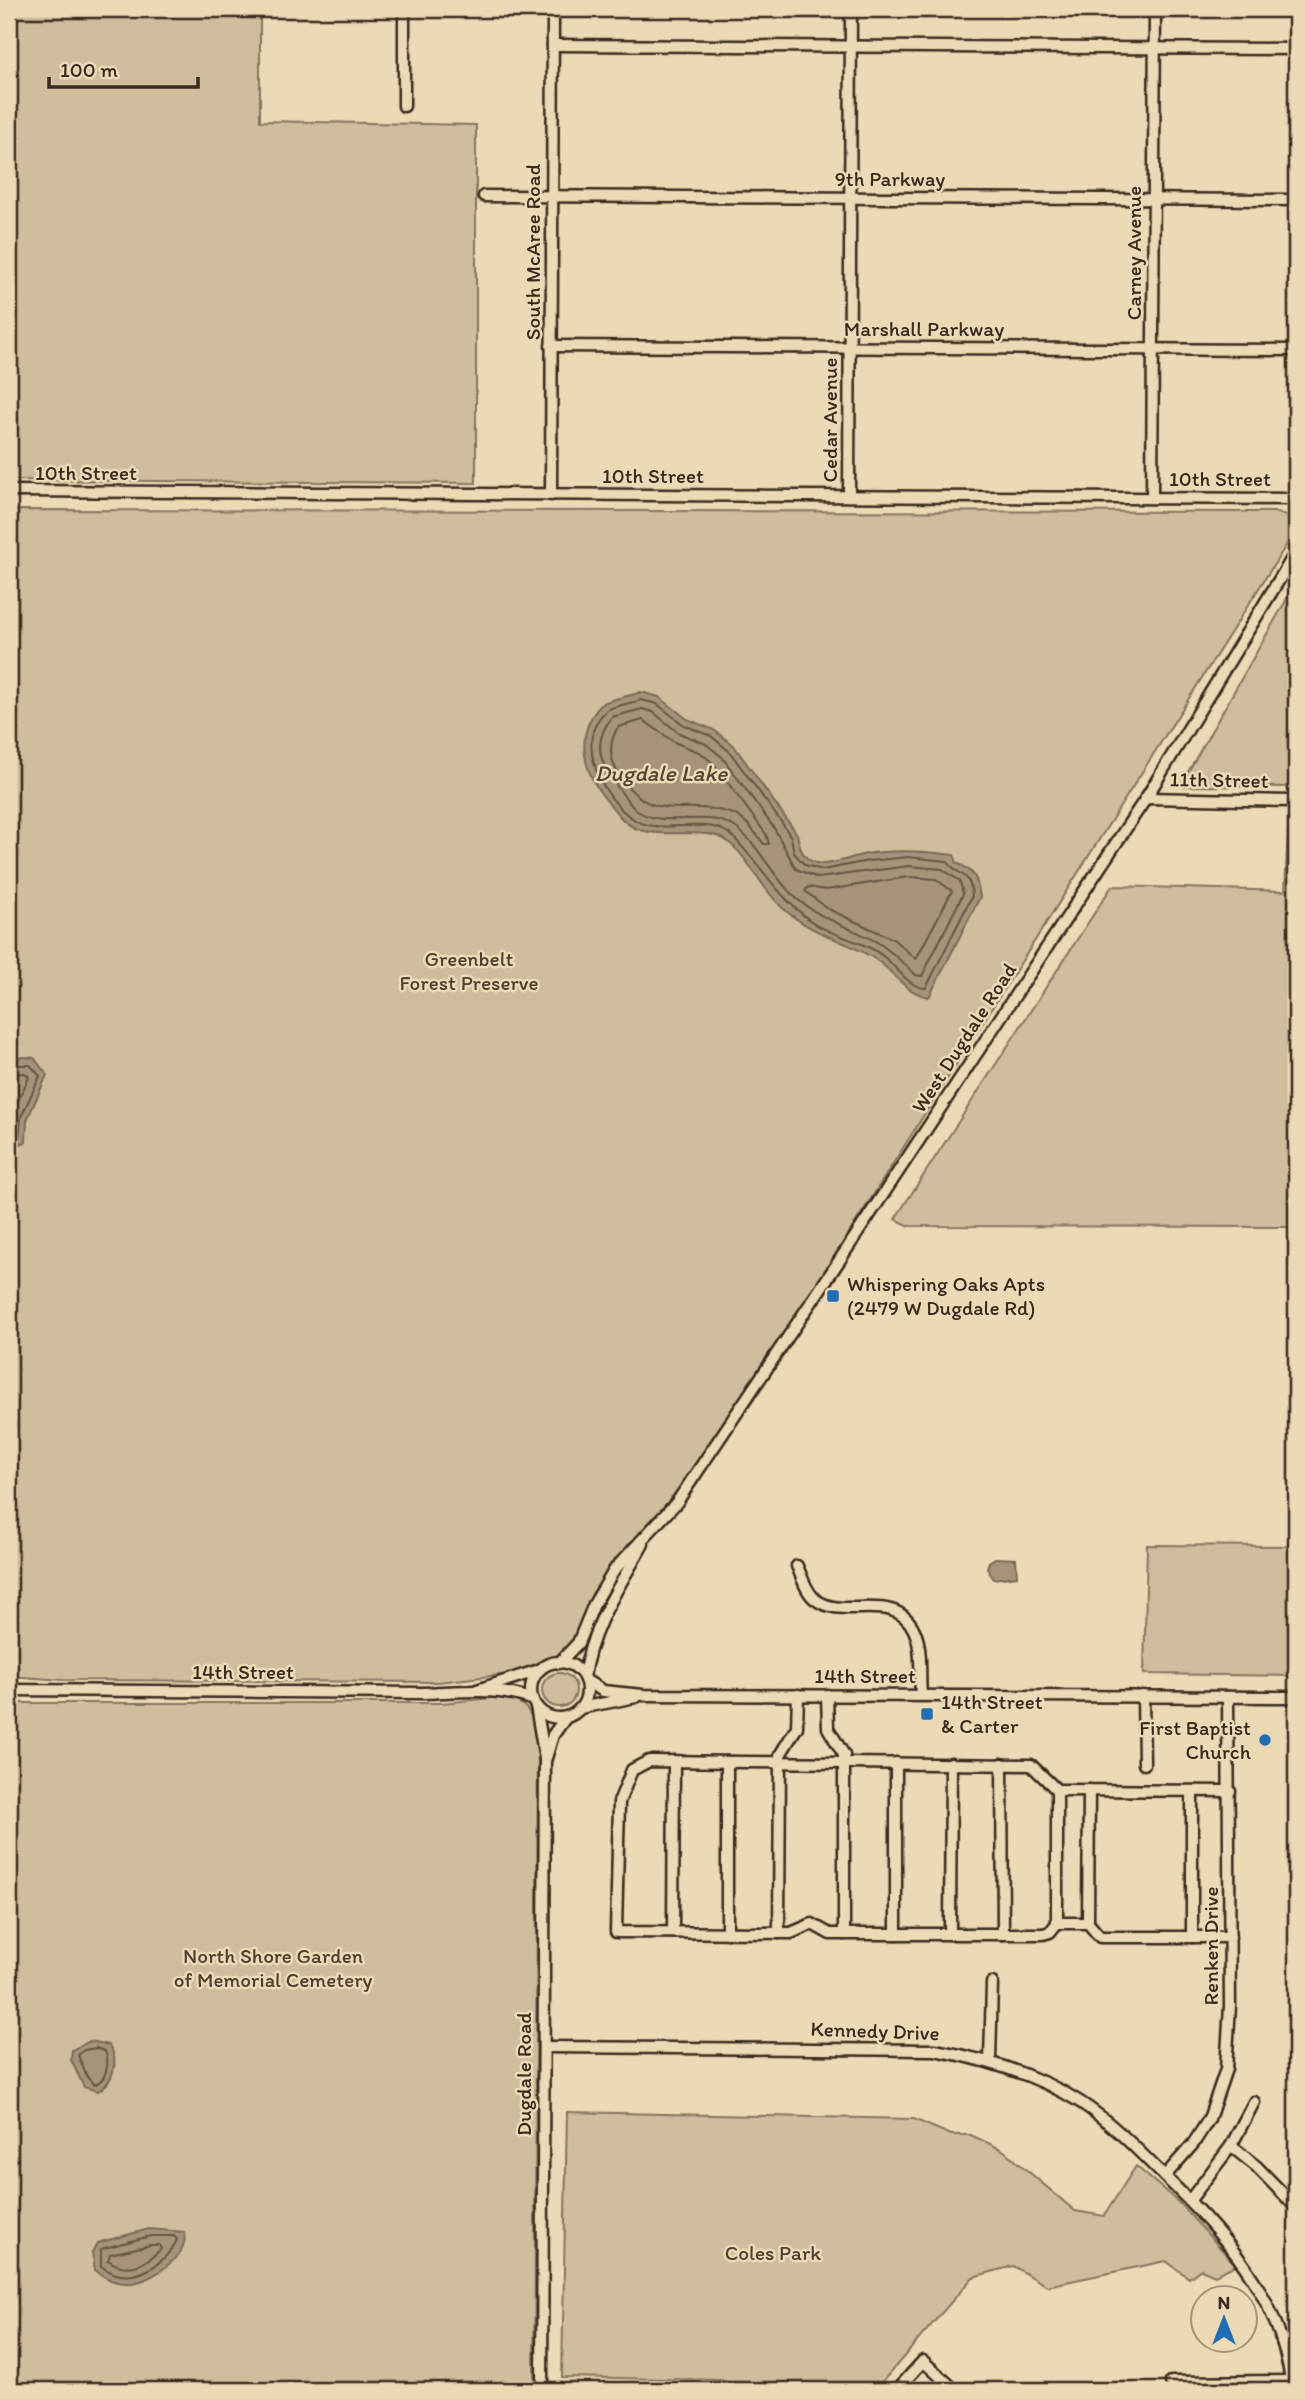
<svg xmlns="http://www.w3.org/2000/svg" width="1305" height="2399" viewBox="0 0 1305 2399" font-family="Itim,sans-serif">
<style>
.green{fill:#d0bd9d;stroke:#86745e;stroke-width:2}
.water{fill:#a6937a;stroke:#7b6955;stroke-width:2}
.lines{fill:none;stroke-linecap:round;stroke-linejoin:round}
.shore{stroke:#665443;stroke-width:2}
.minor-casing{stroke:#3b2a1e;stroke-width:15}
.minor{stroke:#ecd9b6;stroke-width:10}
.poi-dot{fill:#1f6fb2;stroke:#ecd9b6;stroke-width:2.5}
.labels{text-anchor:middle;stroke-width:5;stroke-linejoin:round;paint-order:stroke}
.street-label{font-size:21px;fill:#3b2a1e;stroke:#ecd9b6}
.park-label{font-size:21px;fill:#514031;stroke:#ecd9b6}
.poi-label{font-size:21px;fill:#3b2a1e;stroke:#ecd9b6;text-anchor:start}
.water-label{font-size:23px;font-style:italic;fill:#564435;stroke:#ecd9b6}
</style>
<rect width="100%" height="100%" fill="#ecd9b6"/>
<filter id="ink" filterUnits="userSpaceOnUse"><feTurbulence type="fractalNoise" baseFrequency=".0143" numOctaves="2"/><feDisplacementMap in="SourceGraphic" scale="14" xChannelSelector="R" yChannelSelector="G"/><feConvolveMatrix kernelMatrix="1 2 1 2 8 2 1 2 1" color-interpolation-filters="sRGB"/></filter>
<g filter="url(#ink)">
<g class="green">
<path d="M9 9H260V121L476 125V483L9 480Z"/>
<path d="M9 510 1274 512 1290 517 1294 533 711 1450 593 1592 569 1649 556 1658 509 1674 438 1682 63 1680 9 1676Z"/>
<path d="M1296 583V787L1180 786Z"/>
<path d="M1289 809 1296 810V1227L910 1226 895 1219 1112 886 1285 891Z"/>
<path d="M1147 1545 1296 1546V1676L1144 1674Z"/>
<circle cx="559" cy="1690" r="17"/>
<path d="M502 1697C530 1702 532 1714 538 1740L534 2390H9V1703H442Z"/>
<path d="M567 2112 914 2119 951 2135H971L1003 2150 1075 2211 1104 2216 1136 2166 1178 2202 1236 2265 1215 2275 1201 2269 1189 2278 1166 2261 1047 2286 1013 2266 973 2277 875 2390H754L720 2380 562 2377Z"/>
</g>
<g class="water">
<path d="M641 692 659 697 687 719 714 730 734 746 797 834C799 842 800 853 808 859 824 871 849 857 866 854 896 849 925 851 954 855L957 863C975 871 977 878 980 897L929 997C905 993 896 974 878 961 848 940 816 937 785 910 762 891 750 858 727 841 706 825 660 841 633 827 622 822 615 810 607 801 584 774 573 734 601 705 609 698 630 697 641 692Z"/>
<path d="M25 1057 34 1058 47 1075 27 1120 26 1142 9 1148V1059Z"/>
<path d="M995 1558 1016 1559 1017 1576 993 1579 987 1568 989 1562Z"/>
<path d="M90 2041 109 2045C120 2060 113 2083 98 2091L84 2087 71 2060 72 2050Z"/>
<path d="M149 2229 184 2232C190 2253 156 2278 137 2282 122 2286 107 2280 95 2270L92 2252 97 2243Z"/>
</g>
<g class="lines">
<g class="shore">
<path d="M641 700 657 704 684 725 711 736 729 751 782 823 791 837 794 853 805 865 823 870 868 861 908 857 947 861C959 878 970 870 972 896L926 988C910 989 896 966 884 957 865 941 838 938 817 925 781 902 762 866 733 837 709 813 663 837 635 820 604 802 572 740 606 711 613 705 631 704 641 700Z"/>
<path d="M642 709 653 712 679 733 706 744 722 757 774 828 796 869 818 878 909 866 942 869 960 881 963 894 922 976 916 975C903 963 891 950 875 941 848 926 820 919 796 898 774 880 757 840 733 826 704 809 668 829 639 812 632 808 627 800 622 793 603 769 589 745 612 717Z"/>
<path d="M643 720 674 742 701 753 714 764 766 834 769 844H764C755 833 747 820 733 814 683 796 654 829 618 773 609 758 609 742 618 727Z"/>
<path d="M909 877 936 879 952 891 916 959 893 939 828 909 805 891 808 887 826 890Z"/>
<path d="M9 1065H30L40 1076 21 1117 19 1137 9 1141"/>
<path d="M9 1074 25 1073 29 1077 17 1103 9 1132"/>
<path d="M96 2048 105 2051C110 2063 107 2080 94 2085L87 2077 78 2055 84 2050Z"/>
<path d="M150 2236H174L177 2240C162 2268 129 2288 101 2266V2249Z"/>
<path d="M150 2245H159L161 2249C146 2264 127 2274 108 2260L110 2254Z"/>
</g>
<defs>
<g id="minor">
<path d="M553 45 1296 49"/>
<path d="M404 106V9"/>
<path d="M484 196 1296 200"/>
<path d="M551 346 1296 350"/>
<path d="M9 491 1296 499"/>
<path d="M551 495 553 9"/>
<path d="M849 496 851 9"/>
<path d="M1152 498 1155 9"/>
<path d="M1146 798 1292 801"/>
<path d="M797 1566C802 1577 806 1592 815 1599 843 1622 895 1589 914 1630 923 1649 919 1675 921 1695"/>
<circle cx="559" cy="1690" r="28"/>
<path d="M559 1663 578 1643 594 1604 615 1569 677 1502 841 1258 1146 798 1296 552"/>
<path d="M584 1677C591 1626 619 1588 643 1544"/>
<path d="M585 1680 603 1691 643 1695 1296 1697"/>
<path d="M9 1690 423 1693C459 1692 499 1686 533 1700"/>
<path d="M477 1690 539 1670"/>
<path d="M827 1695 828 1728 844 1755V1934"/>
<path d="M1143 1696 1144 1764"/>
<path d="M536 1706 545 1759 542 2390"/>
<path d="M580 1708 636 1697"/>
<path d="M546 1758 553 1735 566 1717"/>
<path d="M649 1761 1031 1765 1057 1790V1923L1050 1932 1043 1934H830L812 1924 791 1933 616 1932 619 1802 632 1770Z"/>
<path d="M896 1763V1934"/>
<path d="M1002 1764 1003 1934"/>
<path d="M1057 1790 1230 1791"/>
<path d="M1192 1791V1937"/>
<path d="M1057 1923H1088L1100 1937H1230"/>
<path d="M1088 1923 1089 1790"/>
<path d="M673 1932 674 1761"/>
<path d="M727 1933V1762"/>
<path d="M779 1933 780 1755 797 1727 798 1695"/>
<path d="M950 1934 951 1763"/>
<path d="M544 2047 935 2050C985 2059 1036 2074 1080 2102 1108 2120 1132 2144 1156 2168 1221 2231 1283 2295 1292 2390"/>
<path d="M990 2061 992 1983"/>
<path d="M1231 2146 1256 2166 1296 2207"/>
<path d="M1165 2176 1193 2144 1209 2119 1226 2069 1230 2006 1228 1697"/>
<path d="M1190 2200 1231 2146 1254 2102"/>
<path d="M1286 2354 1296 2352"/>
<path d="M1171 2382 1291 2381"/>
<path d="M897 2390 923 2361 955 2390"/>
</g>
</defs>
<use href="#minor" class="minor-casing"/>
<use href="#minor" class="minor"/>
</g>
</g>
<g class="poi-dot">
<rect x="826" y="1289" width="14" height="14" rx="3.5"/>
<rect x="920" y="1707" width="14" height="14" rx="3.5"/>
<circle cx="1265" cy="1740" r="7"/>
</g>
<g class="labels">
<g class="street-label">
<text x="890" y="186">9th Parkway</text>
<text transform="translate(533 252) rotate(-90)" y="7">South McAree Road</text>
<text transform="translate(1134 253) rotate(-90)" y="7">Carney Avenue</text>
<text x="924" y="336">Marshall Parkway</text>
<text transform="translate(830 420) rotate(-90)" y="7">Cedar Avenue</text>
<text x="86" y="480">10th Street</text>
<text x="653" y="483">10th Street</text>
<text x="1220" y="486">10th Street</text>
<text transform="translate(1219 780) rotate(1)" y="7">11th Street</text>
<text transform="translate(964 1038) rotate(-57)" y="7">West Dugdale Road</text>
<text x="243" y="1679">14th Street</text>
<text x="865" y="1683">14th Street</text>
<text transform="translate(1211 1946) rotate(-90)" y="7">Renken Drive</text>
<text transform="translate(875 2031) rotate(2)" y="7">Kennedy Drive</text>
<text transform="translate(524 2074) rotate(-90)" y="7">Dugdale Road</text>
</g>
<g class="park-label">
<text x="469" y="966">Greenbelt<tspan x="469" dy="24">Forest Preserve</tspan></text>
<text x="273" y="1963">North Shore Garden<tspan x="273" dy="24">of Memorial Cemetery</tspan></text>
<text x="773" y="2260">Coles Park</text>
</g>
<g class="poi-label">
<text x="847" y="1291">Whispering Oaks Apts<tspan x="847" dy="24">(2479 W Dugdale Rd)</tspan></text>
<text x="941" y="1709">14th Street<tspan x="941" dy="24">&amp; Carter</tspan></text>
<text x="1251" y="1735" text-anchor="end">First Baptist<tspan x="1251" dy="24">Church</tspan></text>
</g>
<g class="water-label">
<text x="661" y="781">Dugdale Lake</text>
</g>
</g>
<rect width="1305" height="2399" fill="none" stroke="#ecd9b6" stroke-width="35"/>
<rect x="18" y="18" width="1270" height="2364" fill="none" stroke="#3b2a1e" stroke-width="2.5" filter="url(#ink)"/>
<g transform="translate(1224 2319)"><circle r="33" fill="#ecd9b6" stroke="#a59379" stroke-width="2"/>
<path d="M0-5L12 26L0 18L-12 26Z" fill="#1f6fb2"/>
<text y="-10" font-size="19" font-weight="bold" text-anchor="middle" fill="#3b2a1e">N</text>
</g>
<path d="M49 77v10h149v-10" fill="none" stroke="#3b2a1e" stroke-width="3.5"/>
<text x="60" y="77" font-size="21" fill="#3b2a1e" stroke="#ecd9b6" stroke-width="5" paint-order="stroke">100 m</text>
</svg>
